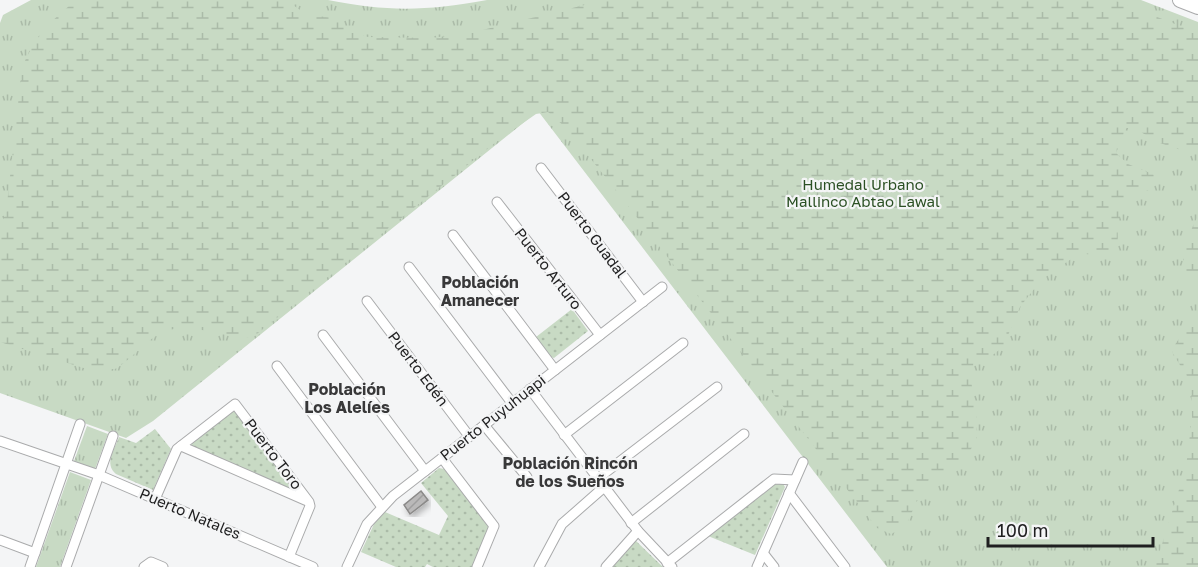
<svg xmlns="http://www.w3.org/2000/svg" width="1198" height="567" viewBox="0 0 1198 567" font-family="'Golos Text',sans-serif">
<style>
.grass{fill:url(#grass-tufts)}
.wetland{fill:url(#wetland-marsh)}
.park{fill:url(#park-dots)}
.building{fill:url(#building-hatch);stroke:#8b8a89;stroke-width:1.5;filter:url(#shadow)}
.lines{fill:none;stroke-linecap:round;stroke-linejoin:round}
.street-casing{stroke:#aaabac;stroke-width:11}
.secondary-casing{stroke:#aaabac;stroke-width:16}
.street{stroke:#fff;stroke-width:9}
.secondary{stroke:#fff;stroke-width:14}
.labels{text-anchor:middle;stroke-width:4.5;stroke-linejoin:round;paint-order:stroke}
.park-label{font-size:15px;fill:#2b5024;stroke:#f4f5f6}
.street-label{font-size:15px;fill:#1f1f20;stroke:#f4f5f6}
.neighbourhood-label{font-size:16px;font-weight:bold;fill:#383839;stroke:#f4f5f6}
</style>
<defs>
<pattern id="grass-tufts" width="24" height="20" patternUnits="userSpaceOnUse" patternTransform="scale(1.5)"><rect width="24" height="20" fill="#c8dac4"/><path d="M3 7l-1-3M5 7V3M7 7l1-3M15 17l-1-3M17 17v-4M19 17l1-3" fill="none" stroke="#abbba8"/></pattern>
<pattern id="wetland-marsh" width="20" height="14" patternUnits="userSpaceOnUse" patternTransform="scale(1.5)"><rect width="20" height="14" fill="#c8dac4"/><path d="M1 5h8M5 5V1M11 12h8M15 12V8" fill="none" stroke="#abbba8"/></pattern>
<pattern id="park-dots" width="8" height="8" patternUnits="userSpaceOnUse" patternTransform="scale(1.5)"><rect width="8" height="8" fill="#c8dac4"/><path d="M2 2h.1M6 6h.1" fill="none" stroke="#abbba8" stroke-width="1.8" stroke-linecap="round"/></pattern>
<pattern id="building-hatch" width="6" height="6" patternUnits="userSpaceOnUse" patternTransform="scale(1.5)"><rect width="6" height="6" fill="#bab9b9"/><path d="M-1 1l2-2M0 6l6-6M5 7l2-2" fill="none" stroke="#9f9f9f"/></pattern>
<filter id="shadow"><feDropShadow dx="2.5" dy="4" stdDeviation="3" flood-color="#0004"/></filter>
</defs>
<rect width="100%" height="100%" fill="#f4f5f6"/>
<g class="grass">
<path d="M31 0H328C388 12 426 11 487 0H1141L1198 22V567H887L538 111 153 421 126 438 0 393V23L3 15Z"/>
<path d="M87 426 108 434 95 469 74 461Z"/>
<path d="M70 472 91 480 60 567H36Z"/>
</g>
<g class="wetland">
<path d="M77 0H286L307 15 335 18 354 33 368 37 431 38 470 33 605 0H1114L1198 33V145L1196 150 1187 153C1178 148 1170 147 1160 143 1147 138 1141 128 1126 128L1116 153 1128 164 1155 175V184L1150 190 1135 193C1128 202 1119 213 1118 225 1117 234 1119 241 1116 250L1105 255 1083 254 1074 257 1041 280 1020 307 1003 347 990 357 974 362 970 376 976 408 977 437 970 451 951 469 926 482 905 527 891 534 877 528 611 184 565 127 548 112 536 114 496 142 253 337C226 339 197 323 169 330 142 338 130 367 103 374L0 342V226L6 213 22 68C33 39 52 18 77 0Z"/>
<path d="M1198 216V282L1191 284 1185 280C1179 257 1187 237 1198 216Z"/>
<path d="M1198 316V567H1155L1186 467 1192 418 1191 383 1172 352C1176 337 1190 330 1198 316Z"/>
</g>
<g class="park">
<path d="M572 309 588 331 554 358 551 357 536 337Z"/>
<path d="M234 410 292 485 291 488 287 490 192 448V441Z"/>
<path d="M155 429 171 449 153 490 116 474C104 464 114 450 119 437L136 443Z"/>
<path d="M439 468 444 469 490 527 473 567H433L427 564 425 567H396L361 552 375 522 385 512 439 535 448 516 421 483Z"/>
<path d="M782 482 785 487 755 555 708 536 771 485Z"/>
<path d="M635 540 663 567H610Z"/>
</g>
<path class="building" d="M421 491 428 500 410 514 404 505Z"/>
<g class="lines">
<defs>
<g id="street">
<path d="M541 168 643 302"/>
<path d="M497 202 600 335"/>
<path d="M453 235 555 370"/>
<path d="M409 267 512 403"/>
<path d="M367 301 469 436"/>
<path d="M323 335 425 471"/>
<path d="M277 366 382 507"/>
<path d="M530 389 638 531 672 567"/>
<path d="M484 425 527 477"/>
<path d="M564 435 683 343"/>
<path d="M0 441 99 475 313 567"/>
<path d="M181 446 307 501"/>
<path d="M442 458 494 526 477 567"/>
<path d="M597 479 717 387"/>
<path d="M789 493 845 567"/>
<path d="M155 499 177 449 235 404 309 502 310 506 289 557"/>
<path d="M631 523 744 434"/>
<path d="M0 540 35 553"/>
<path d="M763 553 774 567"/>
<path d="M667 563 774 479 795 480"/>
<path d="M30 567 80 424"/>
<path d="M66 567 113 436"/>
<path d="M144 567 151 562 163 567"/>
<path d="M347 567 367 524 393 496 662 287"/>
<path d="M539 567 562 524 603 488"/>
<path d="M606 567 638 531"/>
<path d="M757 567 803 462"/>
</g>
<path id="secondary" d="M1180 0 1198 7"/>
</defs>
<use href="#street" class="street-casing"/>
<use href="#secondary" class="secondary-casing"/>
<use href="#street" class="street"/>
<use href="#secondary" class="secondary"/>
</g>
<g class="labels">
<g class="park-label">
<text x="863" y="190">Humedal Urbano<tspan x="863" dy="17">Mallinco Abtao Lawal</tspan></text>
</g>
<g class="street-label">
<text transform="translate(592 235) rotate(53)" y="5">Puerto Guadal</text>
<text transform="translate(548 269) rotate(52)" y="5">Puerto Arturo</text>
<text transform="translate(418 369) rotate(53)" y="5">Puerto Edén</text>
<text transform="translate(493 418) rotate(-38)" y="5">Puerto Puyuhuapi</text>
<text transform="translate(273 454) rotate(53)" y="5">Puerto Toro</text>
<text transform="translate(190 514) rotate(23)" y="5">Puerto Natales</text>
</g>
<g class="neighbourhood-label">
<text x="480" y="288">Población<tspan x="480" dy="18">Amanecer</tspan></text>
<text x="347" y="395">Población<tspan x="347" dy="18">Los Alelíes</tspan></text>
<text x="570" y="469">Población Rincón<tspan x="570" dy="18">de los Sueños</tspan></text>
</g>
</g>
<path d="M988 537v9h165v-9" fill="none" stroke="#1f1f20" stroke-width="3"/>
<text x="997" y="537" font-size="18" fill="#1f1f20" stroke="#f4f5f6" stroke-width="4.5" paint-order="stroke">100 m</text>
</svg>
